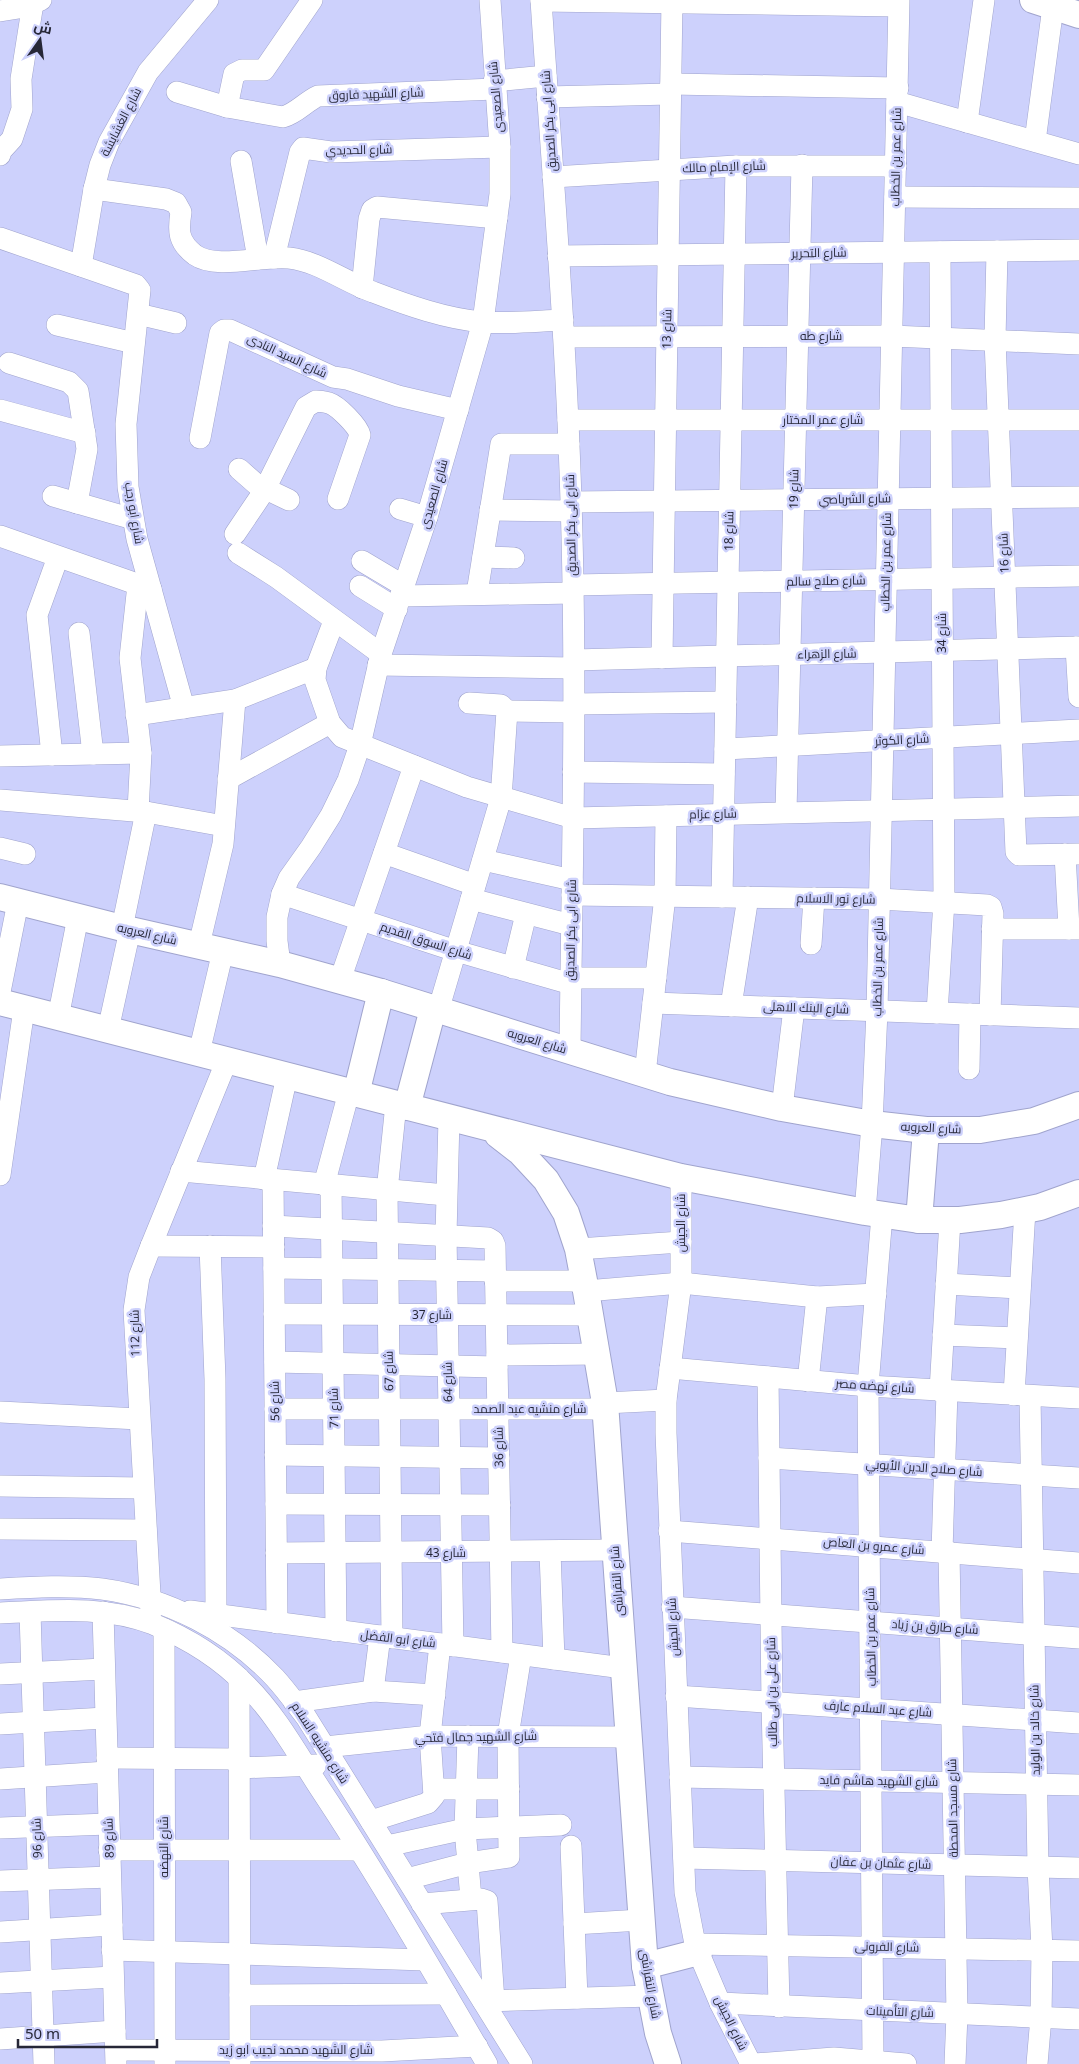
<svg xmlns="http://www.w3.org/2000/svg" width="1079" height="2064" viewBox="0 0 1079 2064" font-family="'Noto Sans',Cairo,sans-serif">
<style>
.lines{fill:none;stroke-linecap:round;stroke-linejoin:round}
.minor-casing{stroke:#a0a4cd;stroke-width:22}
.tertiary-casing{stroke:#a0a4cd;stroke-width:28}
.minor{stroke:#fff;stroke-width:21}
.tertiary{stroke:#fff;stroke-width:26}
.labels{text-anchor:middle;stroke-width:5;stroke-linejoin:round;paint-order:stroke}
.street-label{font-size:12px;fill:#262737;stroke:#cdd1fc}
</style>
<rect width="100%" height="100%" fill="#cdd1fc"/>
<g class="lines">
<defs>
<g id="minor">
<path d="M541 0C552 167 566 334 571 501 577 685 572 868 570 1051"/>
<path d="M541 1 898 6"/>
<path d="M0 11 25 7 41 0"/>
<path d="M494 81 546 76"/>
<path d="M671 84 898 88"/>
<path d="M177 92 227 107 283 117C297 113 305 102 318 96L495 89"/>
<path d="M547 97 670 94"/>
<path d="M897 102 1079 154"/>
<path d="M227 107 234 74 242 70H264L312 0"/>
<path d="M967 122 984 0"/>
<path d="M1035 141 1053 7"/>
<path d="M0 155 1 151 12 139 22 109 21 79 33 3"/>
<path d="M241 161 258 259"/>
<path d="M553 177 736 166H896"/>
<path d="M94 189 166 199 176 203 181 212C178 231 178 242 195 255 217 270 262 255 289 258 318 261 345 282 373 292 407 305 446 319 483 322 509 324 536 321 563 320"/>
<path d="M895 197 1079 198"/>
<path d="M0 238 136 285 140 290 126 424 128 487 137 539 184 708"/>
<path d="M997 251 995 340 1016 852 1019 855 1079 854"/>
<path d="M558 256 1079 250"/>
<path d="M274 258 300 152 303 148 331 152 500 147"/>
<path d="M81 266 94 189 100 165 109 142 148 72 208 0"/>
<path d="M362 288 369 219 372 210 377 207 497 218"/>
<path d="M138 314 176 323"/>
<path d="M57 325 134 343"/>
<path d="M564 337 892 336 1079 344"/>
<path d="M9 363 69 382 78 391 87 449 77 503"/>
<path d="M0 410 85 433"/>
<path d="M568 420H1079"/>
<path d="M200 438 220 333 224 330H230L333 377 347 379 398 396 458 410"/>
<path d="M239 469 264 491"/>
<path d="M266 489 289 500"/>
<path d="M53 496 133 519"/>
<path d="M571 502 1079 497"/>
<path d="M400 509 427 517"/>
<path d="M490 510 571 511"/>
<path d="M235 534 264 491 306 407 316 401C320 401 325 402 329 403 338 406 358 426 360 435L338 499"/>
<path d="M0 536 151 589"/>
<path d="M238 553 276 577 381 654"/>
<path d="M483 557 514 558"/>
<path d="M362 561 404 586"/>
<path d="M138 585 130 658 141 753 138 811"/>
<path d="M573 585 1079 576"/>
<path d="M360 586 397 609"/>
<path d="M477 593 501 444H569"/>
<path d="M401 596 573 593"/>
<path d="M334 621 316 668 315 680 330 723 342 737 467 787 573 818 1079 806"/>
<path d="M79 633 93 754"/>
<path d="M1076 647 1079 697"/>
<path d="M662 658 672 0"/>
<path d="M574 660 1079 647"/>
<path d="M378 665 574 668"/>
<path d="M574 704 726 702"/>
<path d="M507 711 574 712"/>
<path d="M136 715 235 700 316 668"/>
<path d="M725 749 1079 730"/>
<path d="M52 755 37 615 58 557"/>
<path d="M0 756 141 753"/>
<path d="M573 772 724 774"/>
<path d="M228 779 330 723"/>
<path d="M0 800 146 812 224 826"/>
<path d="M786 812 802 165"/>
<path d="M0 848 25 854"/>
<path d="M384 853 475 885"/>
<path d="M1065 854 1069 929"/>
<path d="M483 860 572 880"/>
<path d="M282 894 456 951 571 984"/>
<path d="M572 895 879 899 987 905 991 907 993 914 990 1015"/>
<path d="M722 897 736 166"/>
<path d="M471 899 571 925"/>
<path d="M122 928 146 812"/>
<path d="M992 929H1079"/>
<path d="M811 944 814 898"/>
<path d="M199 945 223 844 235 700"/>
<path d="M280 964 277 941V917L282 894 289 878 311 847 331 815 348 780 360 745 381 654 427 517 483 322 500 194V147L490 0"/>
<path d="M513 968 526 914"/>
<path d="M571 978H656"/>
<path d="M340 980 414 766"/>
<path d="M0 992 18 902"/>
<path d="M653 1003 1079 1018"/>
<path d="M731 1006 748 897"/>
<path d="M438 1011 501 798 507 711 501 705 469 703"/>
<path d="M937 1013 944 901 940 252"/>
<path d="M58 1018 78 917"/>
<path d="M108 1030 130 930"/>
<path d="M199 1053 223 951"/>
<path d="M969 1069 970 1014"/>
<path d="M645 1074 665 896 666 816"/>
<path d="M782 1108 794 1008"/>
<path d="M449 1118 446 1235 453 1646"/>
<path d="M181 1171 446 1195"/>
<path d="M0 1175 24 1009"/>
<path d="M681 1177V1283L666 1400V1433L685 1892 695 1944 720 2003 751 2064"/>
<path d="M264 1179 287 1076"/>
<path d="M273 1180 277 1623"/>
<path d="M324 1185 349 1092"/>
<path d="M331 1185 336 1631"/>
<path d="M865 1212 872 1124 877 1011 899 0"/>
<path d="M273 1226 488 1238 493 1241 495 1246 502 1652"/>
<path d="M151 1246 274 1247"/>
<path d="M210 1246 215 1379 216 1615"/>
<path d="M578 1249 681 1242"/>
<path d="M274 1268 495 1271"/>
<path d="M495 1281H585"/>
<path d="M946 1284 1020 1288"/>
<path d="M586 1291 681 1283 817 1297 876 1294"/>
<path d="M274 1314 591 1315"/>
<path d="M943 1335 1017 1338"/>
<path d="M497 1355 597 1354"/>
<path d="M275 1362 497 1367"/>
<path d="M670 1368 868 1386 1079 1398"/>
<path d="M768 1377 772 1702 779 2007"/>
<path d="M808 1381 817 1297"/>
<path d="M940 1391 950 1220"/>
<path d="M1014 1395 1025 1210"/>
<path d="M1030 1396 1038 1867 1042 1950 1041 2017 1037 2064"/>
<path d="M605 1403 666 1400"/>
<path d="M275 1409H606"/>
<path d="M0 1412 139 1419"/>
<path d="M275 1455 499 1458"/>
<path d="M769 1458 1079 1478"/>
<path d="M0 1486 143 1488"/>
<path d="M276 1504 500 1505"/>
<path d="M0 1529 146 1530"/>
<path d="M669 1531 1079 1563"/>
<path d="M550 1552 554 1659"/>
<path d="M942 1552 947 1391"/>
<path d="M949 1552 957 2014 955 2064"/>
<path d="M276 1553 615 1550"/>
<path d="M0 1589C34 1587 69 1585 102 1589 167 1598 231 1631 275 1678 286 1690 296 1704 306 1717L522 2064"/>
<path d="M672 1607 1079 1638"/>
<path d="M190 1611 623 1668"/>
<path d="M30 1612 44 2064"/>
<path d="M103 1612 116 2064"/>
<path d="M151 1612 134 1310 139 1277 151 1246 227 1060"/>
<path d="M0 1613C52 1611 103 1605 153 1624 187 1638 221 1659 247 1686 277 1716 298 1755 321 1790 380 1879 433 1972 487 2064"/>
<path d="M164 1629 165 2064"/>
<path d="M392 1638 387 1191 396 1104"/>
<path d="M0 1674 104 1669"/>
<path d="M239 1678 240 2064"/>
<path d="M373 1691 380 1636"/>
<path d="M676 1696 1079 1723"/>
<path d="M294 1702 373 1691 435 1695"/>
<path d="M0 1724 105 1718"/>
<path d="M468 1736 465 1829 471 1899"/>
<path d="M325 1747 430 1736 628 1737"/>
<path d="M107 1758 239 1759"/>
<path d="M239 1768 316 1765"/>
<path d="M680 1777 1079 1785"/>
<path d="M0 1779 107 1772"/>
<path d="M434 1789H509"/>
<path d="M371 1821 428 1803 434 1796 430 1736 440 1644"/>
<path d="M0 1828 108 1824"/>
<path d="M387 1846 465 1829 561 1825"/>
<path d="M571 1846 577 1998"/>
<path d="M109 1850H359"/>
<path d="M684 1858 1079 1868"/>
<path d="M407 1879 468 1863 509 1857 508 1736 521 1655"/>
<path d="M0 1881 110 1877"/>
<path d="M422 1904 481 1899 487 1901 494 2001"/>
<path d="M574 1924 641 1920"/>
<path d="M0 1932 112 1925"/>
<path d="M695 1944 1079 1951"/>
<path d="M112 1950 425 1960"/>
<path d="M0 1983 113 1977"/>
<path d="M240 1995 446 1994"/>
<path d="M483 2001 651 1996"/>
<path d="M720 2003 1079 2019"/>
<path d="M0 2039 115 2031"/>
<path d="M116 2050 382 2051 477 2046"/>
<path d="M873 2060 868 1386 882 1215"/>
<path d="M755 2064 834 2058 906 2064"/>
</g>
<g id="tertiary">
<path d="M1033 0 1079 15"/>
<path d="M0 897 130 930 280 964 381 992 670 1082 782 1108 872 1124 926 1130H980L1034 1121 1079 1105"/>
<path d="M0 1002 681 1177 865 1212 919 1220H960L1001 1215 1040 1207 1079 1193"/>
<path d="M356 1094 381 992"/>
<path d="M407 1107 433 1009"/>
<path d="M498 1135 520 1152 546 1180 566 1213 578 1249 586 1291 605 1403 645 1966 658 2033 668 2064"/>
<path d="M919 1220 926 1130"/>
<path d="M645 1966 699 1952"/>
</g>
</defs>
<use href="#minor" class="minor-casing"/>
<use href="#tertiary" class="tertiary-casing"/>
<use href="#minor" class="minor"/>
<use href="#tertiary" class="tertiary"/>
</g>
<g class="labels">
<g class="street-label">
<text transform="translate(376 94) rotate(-2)" y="4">شارع الشهيد فاروق</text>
<text transform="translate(496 97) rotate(-95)" y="4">شارع الصعيدى</text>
<text transform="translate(549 121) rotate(-94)" y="4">شارع ابى بكر الصديق</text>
<text transform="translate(121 122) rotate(-63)" y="4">شارع الغشايشة</text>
<text transform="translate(359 150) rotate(-1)" y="4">شارع الحديدي</text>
<text transform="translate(896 157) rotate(-89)" y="4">شارع عمر بن الخطاب</text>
<text transform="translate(724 167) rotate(-2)" y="4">شارع الإمام مالك</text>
<text transform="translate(819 253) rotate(-1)" y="4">شارع التحرير</text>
<text transform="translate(667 329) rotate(-89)" y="4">شارع 13</text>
<text x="821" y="340">شارع طه</text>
<text transform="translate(287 356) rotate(25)" y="4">شارع السيد النادى</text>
<text x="823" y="424">شارع عمر المختار</text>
<text transform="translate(794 489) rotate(-89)" y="4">شارع 19</text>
<text transform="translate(434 494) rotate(-74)" y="4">شارع الصعيدى</text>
<text transform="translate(855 499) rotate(-1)" y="4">شارع الشرباصي</text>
<text transform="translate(134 513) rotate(80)" y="4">شارع ابو رجب</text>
<text transform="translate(571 525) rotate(-91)" y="4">شارع ابى بكر الصديق</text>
<text transform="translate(729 531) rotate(-89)" y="4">شارع 18</text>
<text transform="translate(1004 553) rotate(-92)" y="4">شارع 16</text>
<text transform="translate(886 562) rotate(-89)" y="4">شارع عمر بن الخطاب</text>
<text transform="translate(826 581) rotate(-1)" y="4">شارع صلاح سالم</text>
<text transform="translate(942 633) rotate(-90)" y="4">شارع 34</text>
<text transform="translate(827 654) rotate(-1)" y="4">شارع الزهراء</text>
<text transform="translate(902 740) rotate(-3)" y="4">شارع الكوثر</text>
<text transform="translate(713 814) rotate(-1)" y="4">شارع عزام</text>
<text transform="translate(836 899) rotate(1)" y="4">شارع نور الاسلام</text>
<text transform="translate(571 930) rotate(-89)" y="4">شارع ابى بكر الصديق</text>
<text transform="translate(147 934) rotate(13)" y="4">شارع العروبه</text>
<text transform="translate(426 941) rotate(18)" y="4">شارع السوق القديم</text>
<text transform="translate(878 967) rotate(-89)" y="4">شارع عمر بن الخطاب</text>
<text transform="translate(806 1008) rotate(2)" y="4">شارع البنك الاهلى</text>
<text transform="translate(537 1041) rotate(17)" y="4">شارع العروبه</text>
<text transform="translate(931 1128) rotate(3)" y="4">شارع العروبه</text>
<text transform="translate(681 1223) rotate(-90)" y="4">شارع الجيش</text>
<text x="432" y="1319">شارع 37</text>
<text transform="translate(135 1333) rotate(-91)" y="4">شارع 112</text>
<text transform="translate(389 1371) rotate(-91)" y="4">شارع 67</text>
<text transform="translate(448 1382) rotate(-91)" y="4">شارع 64</text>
<text transform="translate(875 1386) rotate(4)" y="4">شارع نهضه مصر</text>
<text transform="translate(275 1401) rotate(-91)" y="4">شارع 56</text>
<text transform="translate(334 1408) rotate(-91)" y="4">شارع 71</text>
<text x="530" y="1413">شارع منشيه عبد الصمد</text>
<text transform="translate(499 1447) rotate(-91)" y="4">شارع 36</text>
<text transform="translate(924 1468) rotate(4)" y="4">شارع صلاح الدين الأيوبي</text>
<text transform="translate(874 1546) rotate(5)" y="4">شارع عمرو بن العاص</text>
<text x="446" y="1557">شارع 43</text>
<text transform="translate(617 1581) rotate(-94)" y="4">شارع النقراشى</text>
<text transform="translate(673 1627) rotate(-93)" y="4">شارع الجيش</text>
<text transform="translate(935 1627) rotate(4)" y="4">شارع طارق بن زياد</text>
<text transform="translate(871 1637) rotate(-91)" y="4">شارع عمر بن الخطاب</text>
<text transform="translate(398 1639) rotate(7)" y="4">شارع ابو الفضل</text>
<text transform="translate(772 1692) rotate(-91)" y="4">شارع على بن ابى طالب</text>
<text transform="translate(878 1709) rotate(4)" y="4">شارع عبد السلام عارف</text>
<text transform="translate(1035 1730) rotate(-91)" y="4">شارع خالد بن الوليد</text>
<text transform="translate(476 1737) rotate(-1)" y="4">شارع الشهيد جمال فتحي</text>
<text transform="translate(320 1743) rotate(57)" y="4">شارع منشيه السلام</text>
<text transform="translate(879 1781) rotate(1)" y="4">شارع الشهيد هاشم فايد</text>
<text transform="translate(953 1808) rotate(-91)" y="4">شارع مسجد المحطة</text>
<text transform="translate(37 1838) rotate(-92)" y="4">شارع 96</text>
<text transform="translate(109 1838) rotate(-92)" y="4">شارع 89</text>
<text transform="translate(164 1847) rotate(-90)" y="4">شارع النهضه</text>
<text transform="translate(881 1863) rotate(2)" y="4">شارع عثمان بن عفان</text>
<text transform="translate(887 1947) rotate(1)" y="4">شارع الفرونى</text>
<text transform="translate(650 1984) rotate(80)" y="4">شارع النقراشى</text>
<text transform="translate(900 2012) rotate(2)" y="4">شارع التأمينات</text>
<text transform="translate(731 2023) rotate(64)" y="4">شارع الجيش</text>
<text x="296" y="2054">شارع الشهيد محمد نجيب ابو زيد</text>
</g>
</g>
<g transform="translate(40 40) rotate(14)" stroke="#cdd1fc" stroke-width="4" paint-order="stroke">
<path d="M0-4L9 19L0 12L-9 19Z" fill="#262737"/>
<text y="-8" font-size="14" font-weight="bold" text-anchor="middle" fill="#262737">ش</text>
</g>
<path d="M18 2039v8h139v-8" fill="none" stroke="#262737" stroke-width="2.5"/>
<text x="25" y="2039" font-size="15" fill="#262737" stroke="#cdd1fc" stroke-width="4" paint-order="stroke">50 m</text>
</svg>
